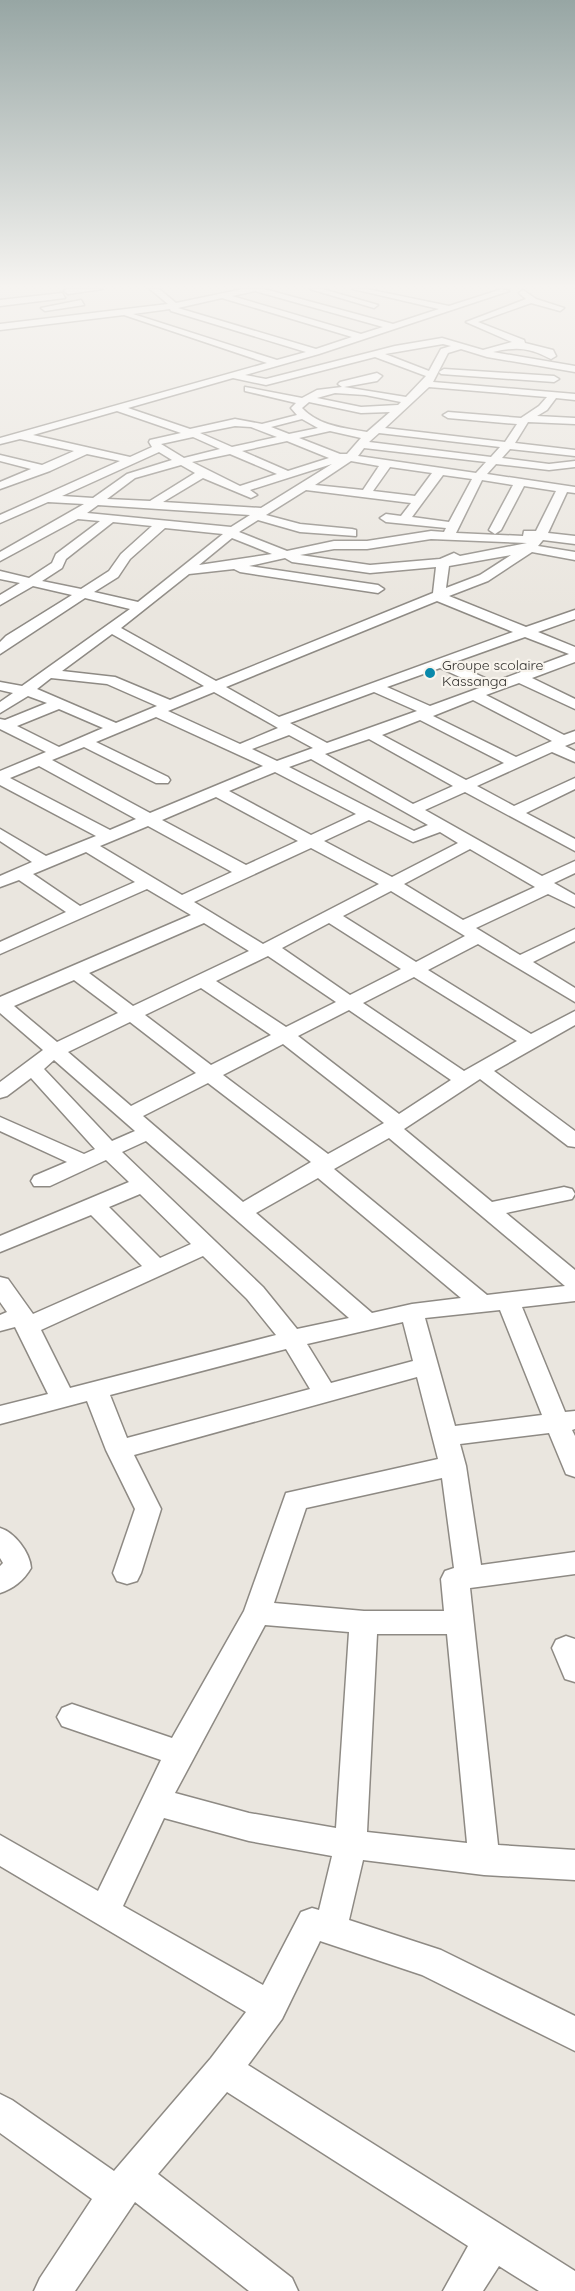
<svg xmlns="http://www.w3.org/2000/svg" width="575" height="2291" viewBox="0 0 575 2291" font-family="Quicksand,sans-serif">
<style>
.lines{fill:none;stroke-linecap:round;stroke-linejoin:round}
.minor-casing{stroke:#8e8a84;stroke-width:3}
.minor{fill:#fff;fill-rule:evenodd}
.poi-dot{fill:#0989ab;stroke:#f8f4ed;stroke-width:2}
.labels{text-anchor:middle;stroke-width:4.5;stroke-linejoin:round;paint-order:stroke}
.far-poi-label{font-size:14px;fill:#2d2c29;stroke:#f8f4ed;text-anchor:start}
</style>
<rect width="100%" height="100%" fill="#eae6df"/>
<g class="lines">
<defs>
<g id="minor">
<path d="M67 289H102L68 294 64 291Z"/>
<path d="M150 289H159L176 303 243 289H264L393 324 439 309 353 289H367L449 306 502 289 509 291 319 354 245 375 266 379 395 346 442 338 483 350 512 342 466 322 526 299 519 293 523 290 536 299 564 308 560 311 531 303 478 322 524 340 525 343 553 350 556 356 551 359C530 348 518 346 493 352L575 366V372L487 357 461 349 448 353 433 382 575 394V400L556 398 547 410 537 416 575 418V424L528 422 515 443 575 450V456L510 449 502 458 549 464 575 461V467L549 470 496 464 487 474 575 487V493L567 492 548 533 575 536V544L543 540 538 546 575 552V560L532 552 488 581 449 596 526 627 575 610V619L538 632 575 647V662L532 678 575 699V709L519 683 486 695 564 735 575 731V742L565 746 575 751V762L552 752 477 786 514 806 575 778V789L526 813 575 839V851L465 792 425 810 542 876 575 861V873L554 883 575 895V907L548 894 476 928 520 955 575 929V941L533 962 575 988V1002L478 944 428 970 531 1034 575 1011V1025L494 1071 575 1131V1147L568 1146 480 1079 404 1129 492 1202 564 1187 572 1189 575 1194 572 1199 506 1213 575 1270V1301L522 1307 565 1412 575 1411V1429L572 1430 575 1436V1477L566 1474 549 1433 460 1444 466 1466 481 1565 575 1552V1574L470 1588 498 1845 575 1850V1880L484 1875 363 1860 349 1920 441 1950 575 2016V2051L422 1975 320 1941 282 2019 248 2065 575 2271V2291H539L499 2266 483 2291H443L468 2246 227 2092 158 2174 292 2278 298 2291H249L135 2202 75 2291H34L40 2278 92 2199 0 2133V2094L12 2100 114 2171 211 2058 246 2012 0 1866V1835L98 1891 161 1760 62 1726 57 1717 62 1708 72 1704 172 1738 244 1611 286 1493 438 1459 417 1377 134 1455 161 1509 141 1573 137 1581 127 1584 117 1581 113 1573 135 1509 106 1450 87 1401 0 1424V1406L48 1394 15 1327 0 1331V1315L7 1312 0 1302V1277L8 1279 33 1314 142 1266 91 1215 0 1252V1236L129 1182 106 1160 50 1186H34L31 1181 34 1176 67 1162 0 1131V1117L84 1154 95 1149 31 1078 7 1096 0 1098V1082L43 1050 0 1013V997L191 915 147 889 0 954V942L66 912 19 880 0 887V876L32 862 0 841V829L46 856 96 836 0 785V771L46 752 0 729V719L5 720 47 703 28 696 0 713V702L13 693 0 690V682L22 686 130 609 85 598 0 654V642L6 636 72 595 33 586 0 605V595L20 583 0 579V571L29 578 52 563 56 554 100 521 78 519 0 561V552L84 504 48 502 0 523V515L120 461 87 454 50 471 0 489V482L31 469 0 461V455L42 465 74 451 20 439 0 444V438L267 363 124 315 0 330V324L168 304ZM255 291 383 327 361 334 232 296ZM222 298 352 337 316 349 178 308ZM170 309 171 311 306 352 277 360 133 314ZM443 344 451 346 441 349 429 371 385 354ZM375 357 426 376 406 397 344 387 377 381 382 376 377 373 340 382 338 384 342 387 317 390 302 398 245 387V391L296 403 291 408 297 415 262 424 235 419 190 429 128 408 233 378 266 385ZM429 387 547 397 539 406 521 418 448 412 443 415 448 418 517 424 505 442 385 428ZM335 393 365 395 401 402 398 405 361 407 317 398ZM309 402 361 413 390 412 367 432C344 428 319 426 302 408ZM117 411 181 433 150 440 149 442 152 447 130 457 33 435ZM302 419 318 428 289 434 271 427ZM235 426 251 427 277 437 232 447 200 433ZM330 431 361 438 347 454H340L299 438ZM379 433 500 447 491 457 369 442ZM193 437 220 449 184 458 161 444ZM287 441 329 458 288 471 242 451ZM364 448 486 462 476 473 358 456ZM159 452 172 460 127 474 93 498 62 496ZM230 454 277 474 240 486 192 462ZM351 461 379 466 363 490 315 485ZM332 464 261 508 163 502 203 478 251 498 257 495 250 490ZM181 465 195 473 150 501 107 499 135 478ZM390 467 432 473 415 496 373 491ZM443 475 472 479 449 522 412 517ZM482 480 513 485 489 530 495 534 501 530 524 486 556 491 536 531H524L523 536 456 533ZM306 490 411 503 401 516 386 514 380 518 386 522 446 528 444 532 431 531 367 541H334L287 551 239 532 258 520 300 532 356 536V530L352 529 300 524 266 515ZM98 505 250 515 231 527 87 513ZM113 522 152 526 121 554 109 571 81 589 42 581 62 568 66 559ZM165 528 223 534 138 602 94 592 118 577 130 559ZM232 538 272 554 199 565ZM431 539 527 543 460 556 454 553 440 559 370 565 300 555 334 549H367ZM511 555 480 575 446 588 449 566ZM285 558 292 562 370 573 436 567 433 593 216 681 121 628 189 574 234 569 240 572 378 593 384 589 378 585 249 566ZM437 601 513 632 279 717 226 687ZM112 634 204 686 170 700 115 677 62 671ZM525 637 569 654 494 682 452 663ZM440 668 482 687 430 706 387 687ZM51 678 107 684 157 706 116 723 37 689ZM214 692 273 725 278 728 240 744 168 711ZM374 692 417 711 327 743 290 723ZM473 700 552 741 516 757 433 716ZM59 709 103 728 59 747 17 726ZM156 717 263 766 150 813 52 760 84 747 156 783H168L170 780 168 777 96 742ZM420 720 504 763 466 780 382 735ZM289 735 313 748 277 761 252 749ZM369 739 453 786 413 804 325 754ZM311 759 428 825 414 831 289 767ZM39 766 136 819 110 830 10 778ZM275 772 356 814 311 835 229 791ZM216 797 298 841 246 865 162 820ZM369 820 413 842 440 832 458 843 392 877 324 841ZM148 826 232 872 182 895 100 846ZM311 848 379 884 263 944 194 902ZM470 849 535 887 463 920 404 884ZM86 852 135 882 80 906 33 874ZM391 891 465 936 416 962 343 916ZM204 923 249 951 133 1006 89 973ZM329 923 401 969 350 995 282 948ZM268 956 336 1002 286 1027 216 981ZM414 977 517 1041 464 1071 363 1003ZM74 980 118 1013 57 1042 14 1006ZM201 988 271 1035 211 1065 145 1015ZM349 1010 451 1080 399 1114 298 1036ZM130 1022 196 1073 131 1106 68 1052ZM283 1044 384 1123 328 1154 223 1075ZM54 1060 135 1131 112 1141 44 1069ZM208 1083 311 1162 243 1202 143 1116ZM389 1138 565 1286 487 1295 334 1169ZM146 1141 349 1318 297 1329 263 1287 122 1152ZM318 1178 461 1298 412 1304 372 1313 256 1213ZM140 1194 191 1244 160 1258 109 1207ZM203 1256 247 1299 276 1335 70 1388 41 1330ZM500 1310 542 1415 455 1426 425 1318ZM403 1322 413 1361 331 1383 307 1344ZM286 1349 310 1389 127 1438 110 1395ZM442 1478 454 1568 445 1571 441 1579 444 1611H364L274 1603 306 1508ZM265 1625 349 1632 336 1828 249 1813 175 1793ZM377 1634H447L467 1843 367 1832ZM164 1818 249 1841 332 1856 319 1910 312 1908 301 1912 263 1985 123 1906Z"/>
<path d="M310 289H322L378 305 374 308Z"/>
<path d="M62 293 65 298 0 306V300Z"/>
<path d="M81 300 84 305 45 311 41 308Z"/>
<path d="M444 369 554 376 559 379 554 382 441 374 439 372Z"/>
<path d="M0 1528C14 1532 30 1552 31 1568 24 1580 13 1589 0 1593V1566L3 1563 0 1558Z"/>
<path d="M566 1636 575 1639V1682L565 1679 552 1648 556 1640Z"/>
</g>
</defs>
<use href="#minor" class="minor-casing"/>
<use href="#minor" class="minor"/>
</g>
<linearGradient id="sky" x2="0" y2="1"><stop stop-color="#97a6a4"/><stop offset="0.47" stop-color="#f6f4f1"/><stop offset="1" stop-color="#f6f4f1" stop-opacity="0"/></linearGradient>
<rect width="575" height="609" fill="url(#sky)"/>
<circle class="poi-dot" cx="430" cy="673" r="6"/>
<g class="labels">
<g class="far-poi-label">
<text x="442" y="670">Groupe scolaire<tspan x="442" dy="16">Kassanga</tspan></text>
</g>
</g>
</svg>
